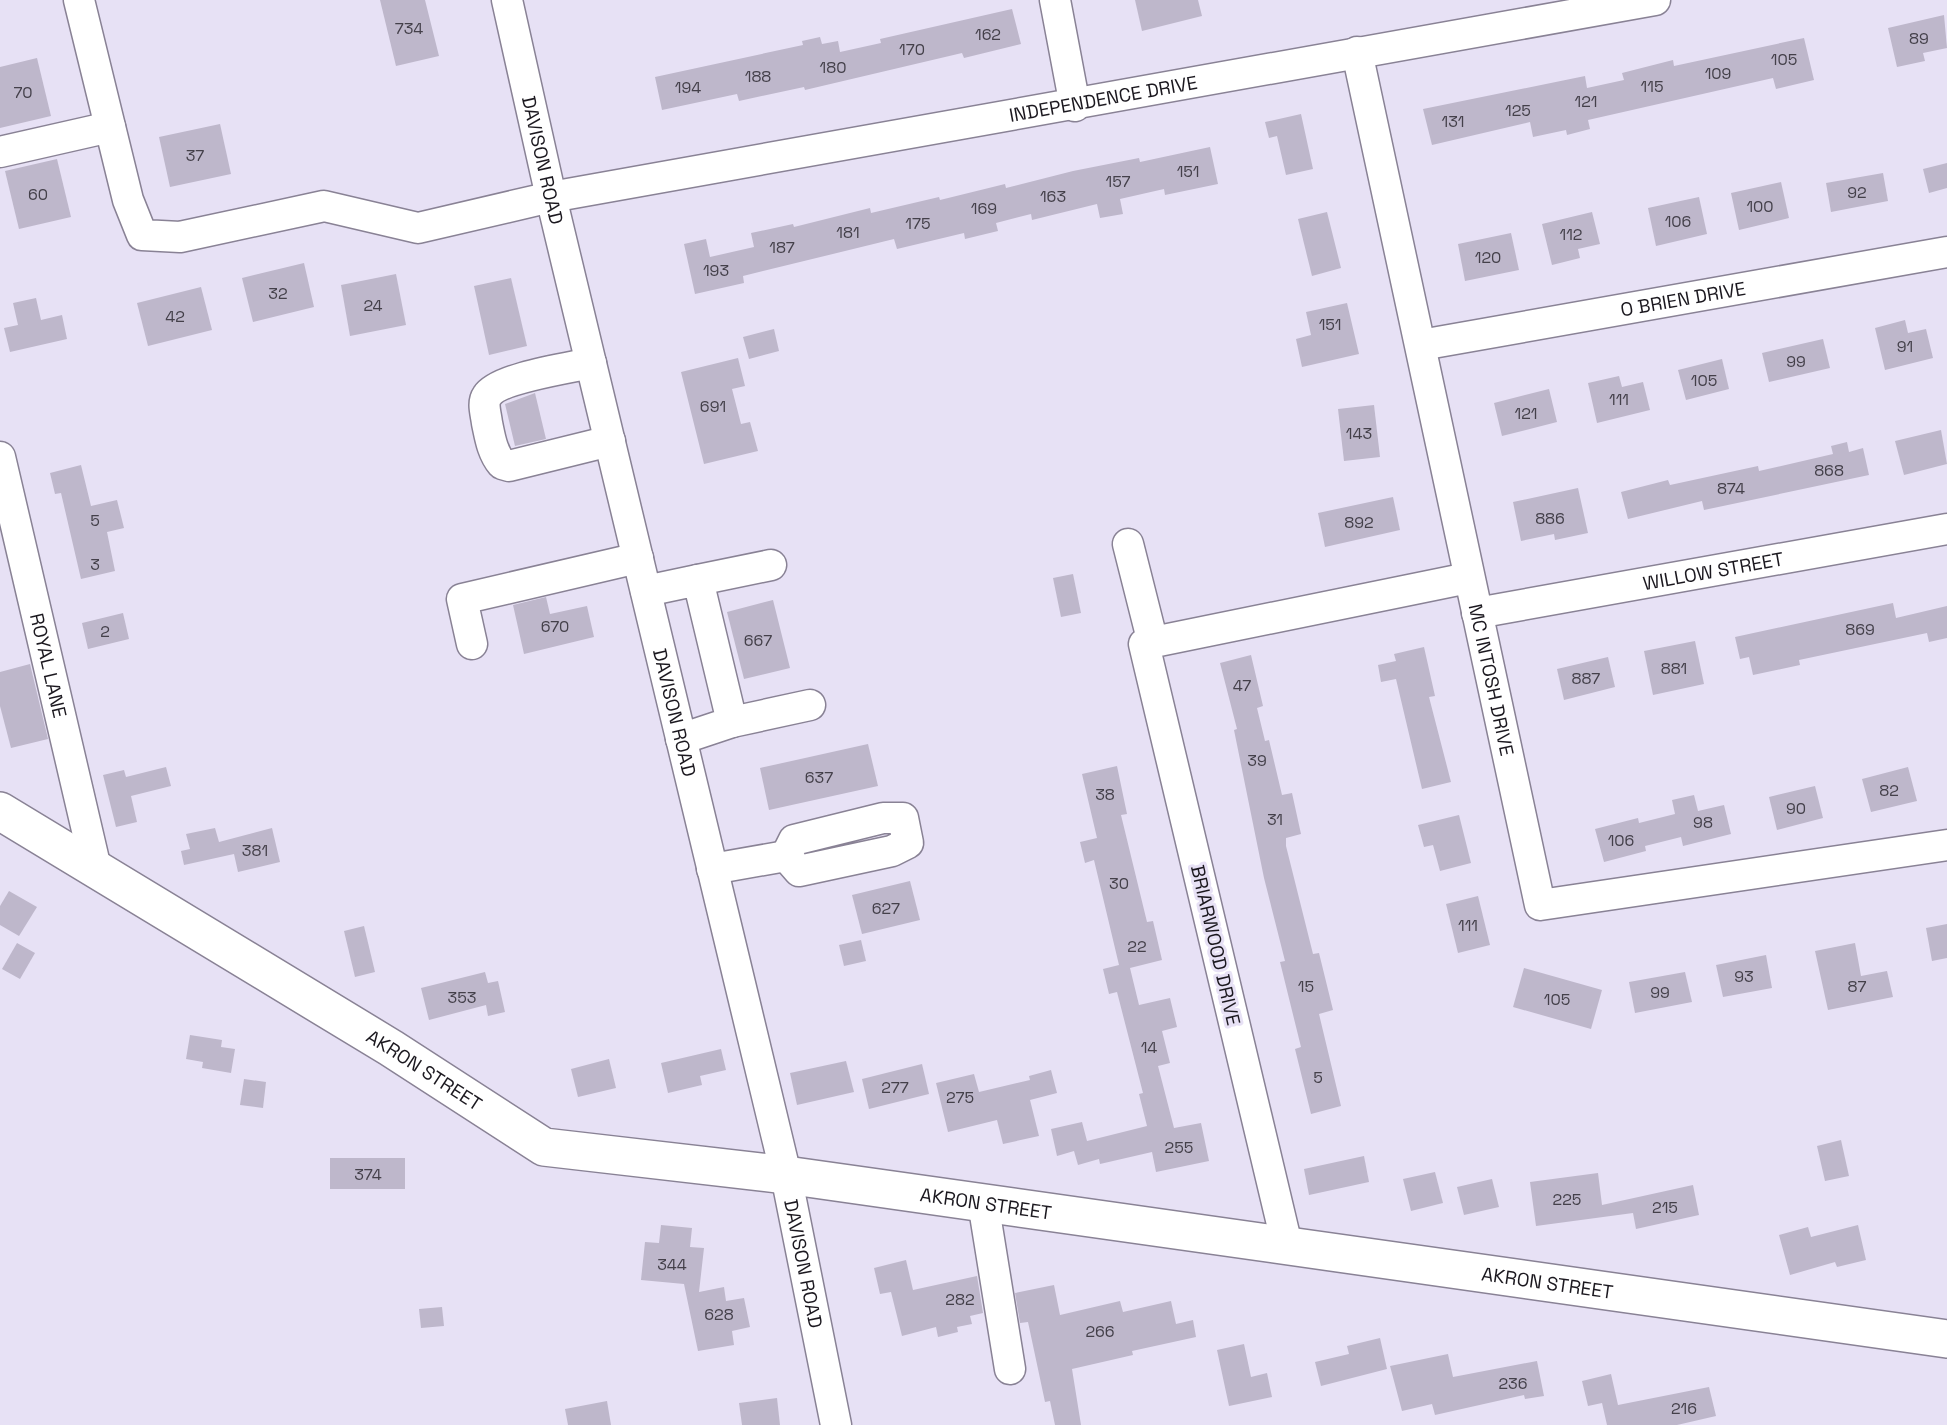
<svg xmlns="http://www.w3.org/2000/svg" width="1947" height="1425" viewBox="0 0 1947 1425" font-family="'Space Grotesk',sans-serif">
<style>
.building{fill:#beb7cb}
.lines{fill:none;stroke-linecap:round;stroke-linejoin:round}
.minor-casing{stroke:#898295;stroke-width:33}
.major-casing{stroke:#898295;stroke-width:40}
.minor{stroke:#fff;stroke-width:30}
.major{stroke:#fff;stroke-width:37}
.labels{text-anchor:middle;stroke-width:6;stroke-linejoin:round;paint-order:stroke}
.number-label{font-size:16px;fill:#44404a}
.street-label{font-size:19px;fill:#1b181f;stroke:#e7e1f5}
</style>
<rect width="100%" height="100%" fill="#e7e1f5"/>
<g class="building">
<path d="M380 0H425L439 56 396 66Z"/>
<path d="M1135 0H1198L1202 16 1142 31Z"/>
<path d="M1012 9 1021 44 964 58 962 53 805 90 804 87 739 101 737 94 662 110 655 77 803 45 802 41 820 37 822 44 838 41 840 52 881 43 880 39Z"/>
<path d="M1944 15 1947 48 1923 53 1925 61 1897 67 1888 28Z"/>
<path d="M1804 38 1814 80 1776 89 1773 78 1588 120 1590 129 1567 135 1566 130 1533 137 1530 122 1432 145 1423 109 1585 76 1587 88 1624 80 1622 73 1673 60 1674 66Z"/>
<path d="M37 58 51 116 0 128V67Z"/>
<path d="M1301 114 1313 169 1286 175 1277 136 1269 138 1265 122Z"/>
<path d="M220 124 231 174 170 187 159 137Z"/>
<path d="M1210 147 1218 184 1165 195 1164 189 1120 199 1123 214 1100 218 1097 204 1032 220 1031 214 996 223 998 231 965 239 964 233 897 249 894 239 743 276 744 283 695 294 684 244 706 239 710 257 754 247 751 233 793 224 794 227 870 208 871 213 939 197 940 200 1005 184 1006 188 1073 171 1139 158 1140 162Z"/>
<path d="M57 159 71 217 19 229 5 171Z"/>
<path d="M1947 163V188L1929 193 1923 169Z"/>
<path d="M1883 173 1888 201 1831 212 1826 183Z"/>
<path d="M1781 182 1789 218 1739 230 1731 193Z"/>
<path d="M1699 197 1707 234 1656 246 1648 208Z"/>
<path d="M1327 212 1341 268 1312 276 1298 219Z"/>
<path d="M1592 212 1600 244 1578 249 1580 258 1552 265 1542 224Z"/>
<path d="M1511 233 1519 270 1465 281 1458 244Z"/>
<path d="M304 263 314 307 253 322 242 278Z"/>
<path d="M396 274 406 325 350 336 341 285Z"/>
<path d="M511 278 527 346 489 355 474 286Z"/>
<path d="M201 287 212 330 148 346 137 303Z"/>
<path d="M36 298 41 320 62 315 67 339 10 352 4 328 18 325 13 303Z"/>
<path d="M1347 303 1359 354 1302 367 1296 339 1311 335 1306 312Z"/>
<path d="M1905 320 1908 333 1926 329 1933 358 1885 370 1875 328Z"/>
<path d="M774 329 779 351 749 359 743 337Z"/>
<path d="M1823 339 1830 368 1769 382 1762 353Z"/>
<path d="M738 358 745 386 732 389 741 424 750 422 758 451 704 464 681 372Z"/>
<path d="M1722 359 1729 389 1686 400 1678 370Z"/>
<path d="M1619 376 1622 387 1643 382 1650 410 1597 423 1588 383Z"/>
<path d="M1549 389 1557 422 1502 436 1494 403Z"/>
<path d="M535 393 546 439 515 446 505 404Z"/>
<path d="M1374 405 1380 457 1344 461 1338 409Z"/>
<path d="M1941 430 1947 464 1904 475 1895 441Z"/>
<path d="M1847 442 1849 452 1863 448 1869 475 1704 510 1702 501 1628 519 1621 492 1668 480 1670 485 1758 466 1759 471 1833 454 1831 446Z"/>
<path d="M81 465 91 506 117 500 124 528 107 532 115 571 81 579 61 493 55 494 50 473Z"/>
<path d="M1578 488 1588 533 1555 540 1554 534 1521 541 1513 502Z"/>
<path d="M1393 497 1400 530 1325 547 1318 513Z"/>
<path d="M1073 574 1081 613 1061 617 1053 578Z"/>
<path d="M546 597 550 614 587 606 594 637 524 654 513 605Z"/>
<path d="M773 600 790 668 744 679 727 612Z"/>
<path d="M1893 603 1896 618 1947 606V638L1929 642 1927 633 1799 660 1800 665 1753 675 1749 657 1740 659 1735 637Z"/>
<path d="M123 613 129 639 88 649 82 623Z"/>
<path d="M1695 641 1704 684 1653 695 1644 651Z"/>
<path d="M1424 647 1435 696 1429 697 1451 782 1422 789 1396 679 1381 682 1378 665 1396 661 1394 654Z"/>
<path d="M1251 655 1263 706 1257 708 1265 741 1269 740 1282 795 1292 793 1301 834 1286 838V846L1313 954 1319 953 1333 1010 1319 1014 1341 1106 1311 1114 1295 1049 1301 1047 1280 962 1285 961 1264 878 1234 730 1237 729 1220 663Z"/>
<path d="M1608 657 1615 687 1564 700 1557 669Z"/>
<path d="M30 664 48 739 11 748 0 706V672Z"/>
<path d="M868 744 878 786 769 810 760 768Z"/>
<path d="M1117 766 1127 814 1121 815 1147 922 1153 921 1162 960 1130 968 1139 1005 1170 998 1177 1027 1162 1031 1170 1063 1158 1066 1174 1128 1201 1123 1209 1161 1156 1172 1152 1152 1100 1164 1099 1159 1078 1165 1074 1151 1057 1156 1051 1129 1082 1122 1087 1141 1147 1126 1139 1094 1143 1093 1117 992 1109 994 1103 969 1119 965 1094 860 1085 863 1080 842 1097 838 1082 774Z"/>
<path d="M166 767 171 786 131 796 137 822 116 827 103 775 124 770 126 777Z"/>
<path d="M1908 767 1917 801 1871 812 1862 779Z"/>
<path d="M1815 786 1823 818 1777 830 1769 797Z"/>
<path d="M1694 795 1698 811 1724 805 1731 834 1683 846 1681 837 1645 846 1646 851 1604 862 1595 829 1638 818 1639 823 1675 814 1672 800Z"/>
<path d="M1459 815 1471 863 1440 871 1433 845 1424 847 1418 825Z"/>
<path d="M215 828 219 842 272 828 280 862 238 872 234 854 184 865 181 851 190 849 186 834Z"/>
<path d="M910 881 920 920 862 934 852 895Z"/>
<path d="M9 891 37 907 19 936 0 925V906Z"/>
<path d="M1478 896 1490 945 1458 953 1446 904Z"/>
<path d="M1947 924V958L1932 961 1926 928Z"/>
<path d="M364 926 375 972 355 977 344 931Z"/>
<path d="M861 940 866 961 844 966 839 945Z"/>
<path d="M17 943 35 953 20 979 2 969Z"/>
<path d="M1855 943 1861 976 1887 971 1893 997 1828 1010 1815 951Z"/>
<path d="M1766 955 1772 988 1723 997 1716 965Z"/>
<path d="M1524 968 1602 990 1591 1029 1513 1007Z"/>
<path d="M485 972 488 983 498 981 505 1012 488 1016 486 1005 429 1020 421 988Z"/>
<path d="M1685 972 1692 1002 1635 1013 1629 982Z"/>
<path d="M190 1035 222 1040 221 1047 235 1049 231 1073 202 1068 203 1062 186 1059Z"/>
<path d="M721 1049 726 1070 700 1076 702 1085 668 1093 661 1063Z"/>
<path d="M609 1059 616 1088 578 1097 571 1069Z"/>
<path d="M846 1061 854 1092 797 1105 790 1073Z"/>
<path d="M922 1064 929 1094 869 1109 862 1079Z"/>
<path d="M1051 1070 1057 1093 1030 1100 1039 1136 1003 1144 997 1120 948 1132 936 1083 974 1074 979 1092 1030 1080 1029 1076Z"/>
<path d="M244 1079 266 1082 263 1108 240 1105Z"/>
<path d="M1841 1140 1849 1176 1825 1181 1817 1146Z"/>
<path d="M1364 1156 1369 1182 1309 1195 1304 1169Z"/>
<rect x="330" y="1158" width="75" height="31"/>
<path d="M1435 1172 1443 1203 1411 1211 1403 1179Z"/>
<path d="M1598 1173 1602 1205 1693 1185 1699 1215 1636 1229 1633 1213 1536 1226 1530 1182Z"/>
<path d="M1492 1179 1499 1207 1464 1215 1457 1187Z"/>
<path d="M661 1225 692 1228 690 1247 704 1248 699 1292 724 1287 726 1301 744 1298 750 1327 732 1331 734 1345 698 1351 684 1284 641 1280 645 1242 659 1243Z"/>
<path d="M1858 1225 1866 1260 1837 1267 1835 1262 1790 1275 1779 1235 1808 1227 1811 1237Z"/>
<path d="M906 1260 913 1290 977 1276 983 1313 970 1316 972 1324 957 1327 958 1332 938 1337 936 1327 902 1336 891 1292 880 1294 874 1268Z"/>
<path d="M1054 1285 1060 1315 1120 1301 1123 1312 1171 1301 1176 1324 1193 1320 1196 1337 1132 1351 1133 1355 1072 1369 1081 1425H1055L1050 1401 1045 1402 1028 1322 1020 1323 1015 1293Z"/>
<path d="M442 1307 444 1326 421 1328 419 1309Z"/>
<path d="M1380 1338 1387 1369 1321 1386 1315 1362 1349 1354 1347 1346Z"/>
<path d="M1244 1344 1251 1377 1267 1373 1272 1397 1229 1406 1217 1350Z"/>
<path d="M1448 1354 1453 1377 1537 1361 1544 1396 1525 1399 1524 1395 1435 1415 1432 1404 1402 1411 1390 1366Z"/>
<path d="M1611 1374 1618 1405 1709 1387 1716 1416 1677 1425H1607L1602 1403 1588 1406 1582 1381Z"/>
<path d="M777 1398 780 1425H742L739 1403Z"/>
<path d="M607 1401 611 1425H568L565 1409Z"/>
</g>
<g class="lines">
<defs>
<g id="minor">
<path id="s1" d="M79 0 128 200 142 235 180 237 324 206 418 228 551 197 1655 0"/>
<path id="s2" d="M507 0 551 197 786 1175 836 1425"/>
<path d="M1055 0 1075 106"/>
<path id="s3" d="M1357 52 1540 905 1947 845"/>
<path d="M0 152 110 127"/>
<path id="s4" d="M1421 345 1947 252"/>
<path d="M591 363C569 368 498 378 487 396 482 403 486 414 487 423 490 437 492 452 502 464L509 466 610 441"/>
<path id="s5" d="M0 457 97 873"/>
<path d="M1128 544 1153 643"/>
<path d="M698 580 771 565"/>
<path d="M646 591 698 580 732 722 681 739"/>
<path id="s6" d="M1477 613 1947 529"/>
<path d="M472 644 462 599 638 558"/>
<path d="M732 722 810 705"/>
<path d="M883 818H903L908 843 892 851 799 871 786 856 794 840Z"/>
<path d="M712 869 786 856"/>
<path d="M983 1202 1010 1369"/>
<path d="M1287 1245 1144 644 1468 578"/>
</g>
<g id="major">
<path id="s7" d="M0 811 391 1048 544 1147 786 1175 1947 1339"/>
</g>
</defs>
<use href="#minor" class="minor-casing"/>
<use href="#major" class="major-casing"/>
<use href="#minor" class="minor"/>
<use href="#major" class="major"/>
</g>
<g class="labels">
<g class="number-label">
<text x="409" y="34">734</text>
<text x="988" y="40">162</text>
<text x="1919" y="44">89</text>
<text x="912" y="55">170</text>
<text x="1784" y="65">105</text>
<text x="833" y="73">180</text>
<text x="1718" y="79">109</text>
<text x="758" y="82">188</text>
<text x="1652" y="92">115</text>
<text x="688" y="93">194</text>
<text x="23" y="98">70</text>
<text x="1586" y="107">121</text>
<text x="1518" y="116">125</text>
<text x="1453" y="127">131</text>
<text x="195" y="161">37</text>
<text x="1188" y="177">151</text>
<text x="1118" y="187">157</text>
<text x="1857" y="198">92</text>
<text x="38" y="200">60</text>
<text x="1053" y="202">163</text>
<text x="1760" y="212">100</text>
<text x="984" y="214">169</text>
<text x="1678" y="227">106</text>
<text x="918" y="229">175</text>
<text x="848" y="238">181</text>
<text x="1571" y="240">112</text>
<text x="782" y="253">187</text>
<text x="1488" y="263">120</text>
<text x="716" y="276">193</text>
<text x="278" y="299">32</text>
<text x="373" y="311">24</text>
<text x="175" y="322">42</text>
<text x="1330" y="330">151</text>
<text x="1905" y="352">91</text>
<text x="1796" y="367">99</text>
<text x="1704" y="386">105</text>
<text x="1619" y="405">111</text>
<text x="713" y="412">691</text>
<text x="1526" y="419">121</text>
<text x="1359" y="439">143</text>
<text x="1829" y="476">868</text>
<text x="1731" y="494">874</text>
<text x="1550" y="524">886</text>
<text x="95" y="526">5</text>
<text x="1359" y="528">892</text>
<text x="95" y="570">3</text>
<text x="555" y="632">670</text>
<text x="1860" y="635">869</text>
<text x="105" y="637">2</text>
<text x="758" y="646">667</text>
<text x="1674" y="674">881</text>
<text x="1586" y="684">887</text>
<text x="1242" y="691">47</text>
<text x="1257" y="766">39</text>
<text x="819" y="783">637</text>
<text x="1889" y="796">82</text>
<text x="1105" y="800">38</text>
<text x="1796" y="814">90</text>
<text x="1275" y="825">31</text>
<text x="1703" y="828">98</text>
<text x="1621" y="846">106</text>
<text x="255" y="856">381</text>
<text x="1119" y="889">30</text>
<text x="886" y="914">627</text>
<text x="1468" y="931">111</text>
<text x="1137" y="952">22</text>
<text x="1744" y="982">93</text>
<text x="1306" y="992">15</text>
<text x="1857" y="992">87</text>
<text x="1660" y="998">99</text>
<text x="462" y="1003">353</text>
<text x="1557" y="1005">105</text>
<text x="1149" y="1053">14</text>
<text x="1318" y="1083">5</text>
<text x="895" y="1093">277</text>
<text x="960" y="1103">275</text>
<text x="1179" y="1153">255</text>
<text x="368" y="1180">374</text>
<text x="1567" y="1205">225</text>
<text x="1665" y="1213">215</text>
<text x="672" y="1270">344</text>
<text x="960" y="1305">282</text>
<text x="719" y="1320">628</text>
<text x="1100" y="1337">266</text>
<text x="1513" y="1389">236</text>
<text x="1684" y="1414">216</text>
</g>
<g class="street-label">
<text dy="7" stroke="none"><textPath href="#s1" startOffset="1223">INDEPENDENCE DRIVE</textPath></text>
<text dy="7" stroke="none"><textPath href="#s2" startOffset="164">DAVISON ROAD</textPath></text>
<text dy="7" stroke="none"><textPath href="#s4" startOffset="266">O BRIEN DRIVE</textPath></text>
<text dy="7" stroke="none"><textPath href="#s6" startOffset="240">WILLOW STREET</textPath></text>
<text dy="7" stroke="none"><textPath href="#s5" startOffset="214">ROYAL LANE</textPath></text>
<text dy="7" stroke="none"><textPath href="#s3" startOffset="642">MC INTOSH DRIVE</textPath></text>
<text dy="7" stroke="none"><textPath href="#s2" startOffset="732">DAVISON ROAD</textPath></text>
<text transform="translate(1216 945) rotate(77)" y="7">BRIARWOOD DRIVE</text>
<text dy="7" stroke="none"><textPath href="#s7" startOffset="497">AKRON STREET</textPath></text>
<text dy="7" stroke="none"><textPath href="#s7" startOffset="1085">AKRON STREET</textPath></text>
<text dy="7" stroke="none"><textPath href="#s2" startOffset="1298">DAVISON ROAD</textPath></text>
<text dy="7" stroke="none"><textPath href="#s7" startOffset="1652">AKRON STREET</textPath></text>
</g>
</g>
</svg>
